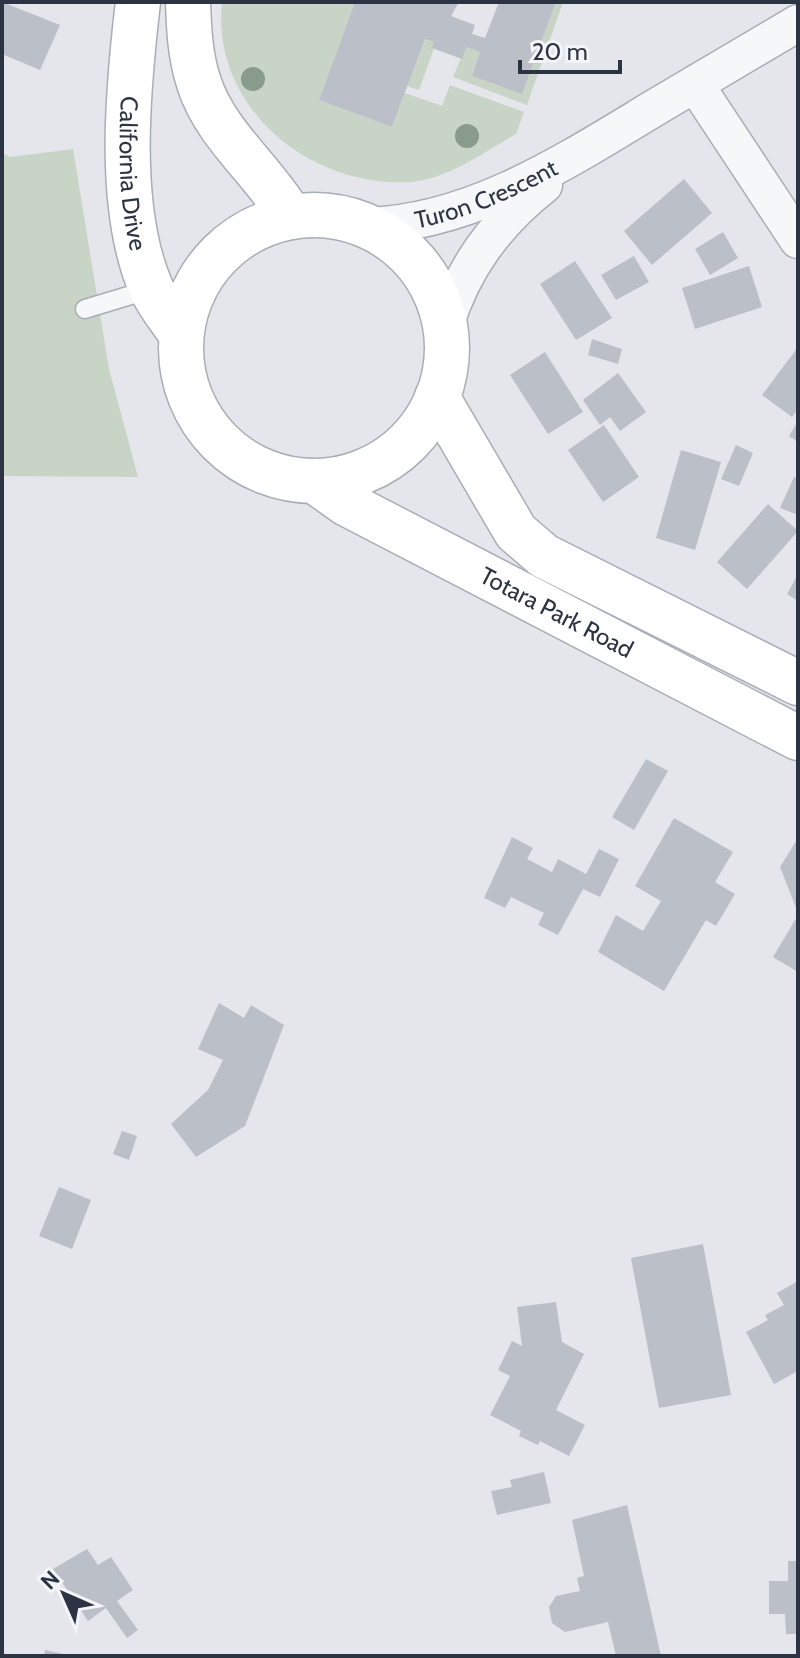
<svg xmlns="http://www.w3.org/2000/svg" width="800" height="1658" viewBox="0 0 800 1658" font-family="Cabin,sans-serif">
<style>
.green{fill:#c8d4c5}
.building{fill:#bbbfc8}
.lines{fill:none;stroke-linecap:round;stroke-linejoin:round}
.lane-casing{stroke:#a9adb5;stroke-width:21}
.street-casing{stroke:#a9adb5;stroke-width:39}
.secondary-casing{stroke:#a9adb5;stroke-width:47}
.lane{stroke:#f6f7f9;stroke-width:18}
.street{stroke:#f6f7f9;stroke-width:36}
.secondary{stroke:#fff;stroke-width:44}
.tree{fill:#899b8a}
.labels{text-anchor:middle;stroke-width:8;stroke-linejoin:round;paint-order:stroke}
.street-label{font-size:24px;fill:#2c3343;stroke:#f3f5f8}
</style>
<rect width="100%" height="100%" fill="#e4e6eb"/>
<g class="green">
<path d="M222 2H355L319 100 392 127 405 93 442 106 450 85 524 112 516 134C484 152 448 179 410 182 310 188 211 108 222 2Z"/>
<path d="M556 2H563L527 105 453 77 466 47 480 52 472 76 522 94Z"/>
<path d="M425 39 434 42V48L419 90 407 86Z"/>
<path d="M73 149 109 369 138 477 2 476V153L10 157Z"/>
</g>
<g class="building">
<path d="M2 2 60 25 40 70 2 54Z"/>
<path d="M355 2H459L451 16 475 25 472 34 485 38 499 2H556L522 94 472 76 480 52 466 47 462 59 432 48 434 42 425 39 392 127 319 100Z"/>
<path d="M684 179 712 213 652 265 624 231Z"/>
<path d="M723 232 738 258 710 275 695 249Z"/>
<path d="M634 256 649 282 616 300 601 275Z"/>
<path d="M575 261 612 318 576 340 540 284Z"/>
<path d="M749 266 762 307 695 329 682 288Z"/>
<path d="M592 339 622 349 618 364 588 355Z"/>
<path d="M798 347V409L792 417 762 395Z"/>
<path d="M545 352 583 412 548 434 510 375Z"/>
<path d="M618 373 646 412 620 431 610 417 600 425 583 400Z"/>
<path d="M798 421V442L789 436Z"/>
<path d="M604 425 639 477 603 502 568 450Z"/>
<path d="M736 445 753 453 739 486 721 479Z"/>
<path d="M681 450 721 462 695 550 656 538Z"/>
<path d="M794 477 798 479V515L780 508Z"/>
<path d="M768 504 798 531 747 589 717 562Z"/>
<path d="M798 574V601L787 594Z"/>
<path d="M646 759 668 771 634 830 612 817Z"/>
<path d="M674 818 733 852 715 882 735 894 716 926 706 920 664 991 598 952 616 915 643 931 661 901 635 886Z"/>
<path d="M512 837 533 848 527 859 552 872 558 859 586 874 599 849 619 859 600 897 583 889 558 935 538 925 544 913 511 897 505 908 484 898Z"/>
<path d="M798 838V913L780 867Z"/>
<path d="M798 915V972L773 957Z"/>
<path d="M219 1003 244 1018 251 1005 284 1025 245 1126 196 1157 171 1124 208 1090 223 1060 198 1049Z"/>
<path d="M122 1131 137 1136 129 1160 113 1154Z"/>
<path d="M59 1187 91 1200 72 1249 39 1236Z"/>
<path d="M703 1244 731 1395 659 1408 631 1258Z"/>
<path d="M798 1281V1371L774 1384 746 1332 768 1320 765 1315 784 1305 777 1293Z"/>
<path d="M556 1302 562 1342 584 1354 556 1410 585 1425 569 1456 540 1441 538 1445 519 1436 521 1431 490 1415 510 1376 498 1370 512 1341 522 1346 517 1307Z"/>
<path d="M544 1472 551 1503 497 1515 491 1491 512 1487 510 1480Z"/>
<path d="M627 1505 661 1656H616L608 1622 565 1632 552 1623 549 1607 556 1596 580 1591 577 1578 584 1576 572 1520Z"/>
<path d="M87 1549 98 1565 111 1557 133 1590 117 1601 138 1630 127 1638 106 1608 88 1621 53 1569Z"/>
<path d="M788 1561H798V1634H786L785 1614H769V1581H788Z"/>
<path d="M45 1650 68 1655V1656H44Z"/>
</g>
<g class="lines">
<defs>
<path id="lane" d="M85 309 151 289"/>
<g id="street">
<path d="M695 84 798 240"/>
<path id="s1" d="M367 226C473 223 568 160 656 107 703 79 751 51 798 23"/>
<path d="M445 326C463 267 496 223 544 185"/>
</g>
<g id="secondary">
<path id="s2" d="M138 2C128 87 116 207 151 288 158 304 171 319 181 334"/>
<path d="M188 2C189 30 190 56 199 83 215 134 264 171 291 217"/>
<circle cx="314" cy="348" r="133"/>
<path d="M437 397 516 532 544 556 798 683"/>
<path id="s3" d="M316 482 347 504 798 738"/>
</g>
</defs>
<use href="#lane" class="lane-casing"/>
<use href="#street" class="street-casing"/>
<use href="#secondary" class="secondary-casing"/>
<use href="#lane" class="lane"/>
<use href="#street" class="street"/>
<use href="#secondary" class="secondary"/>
</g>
<g class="tree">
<circle cx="253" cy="79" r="12"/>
<circle cx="467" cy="136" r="12"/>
</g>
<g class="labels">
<g class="street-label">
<text dy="8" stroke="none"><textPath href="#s2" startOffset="172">California Drive</textPath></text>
<text dy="8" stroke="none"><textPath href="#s1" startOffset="124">Turon Crescent</textPath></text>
<text dy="8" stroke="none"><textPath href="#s3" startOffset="274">Totara Park Road</textPath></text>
</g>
</g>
<rect width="800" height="1658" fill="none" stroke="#2c3343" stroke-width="8"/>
<g transform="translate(64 1594) rotate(315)" stroke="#f3f5f8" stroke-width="6" paint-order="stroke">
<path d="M0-6L14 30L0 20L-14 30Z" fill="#2c3343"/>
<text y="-12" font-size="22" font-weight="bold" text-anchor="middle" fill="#2c3343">N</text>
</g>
<path d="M520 60v12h100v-12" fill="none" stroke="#2c3343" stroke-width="4"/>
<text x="532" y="60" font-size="24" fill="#2c3343" stroke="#f3f5f8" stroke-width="6" paint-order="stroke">20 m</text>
</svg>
